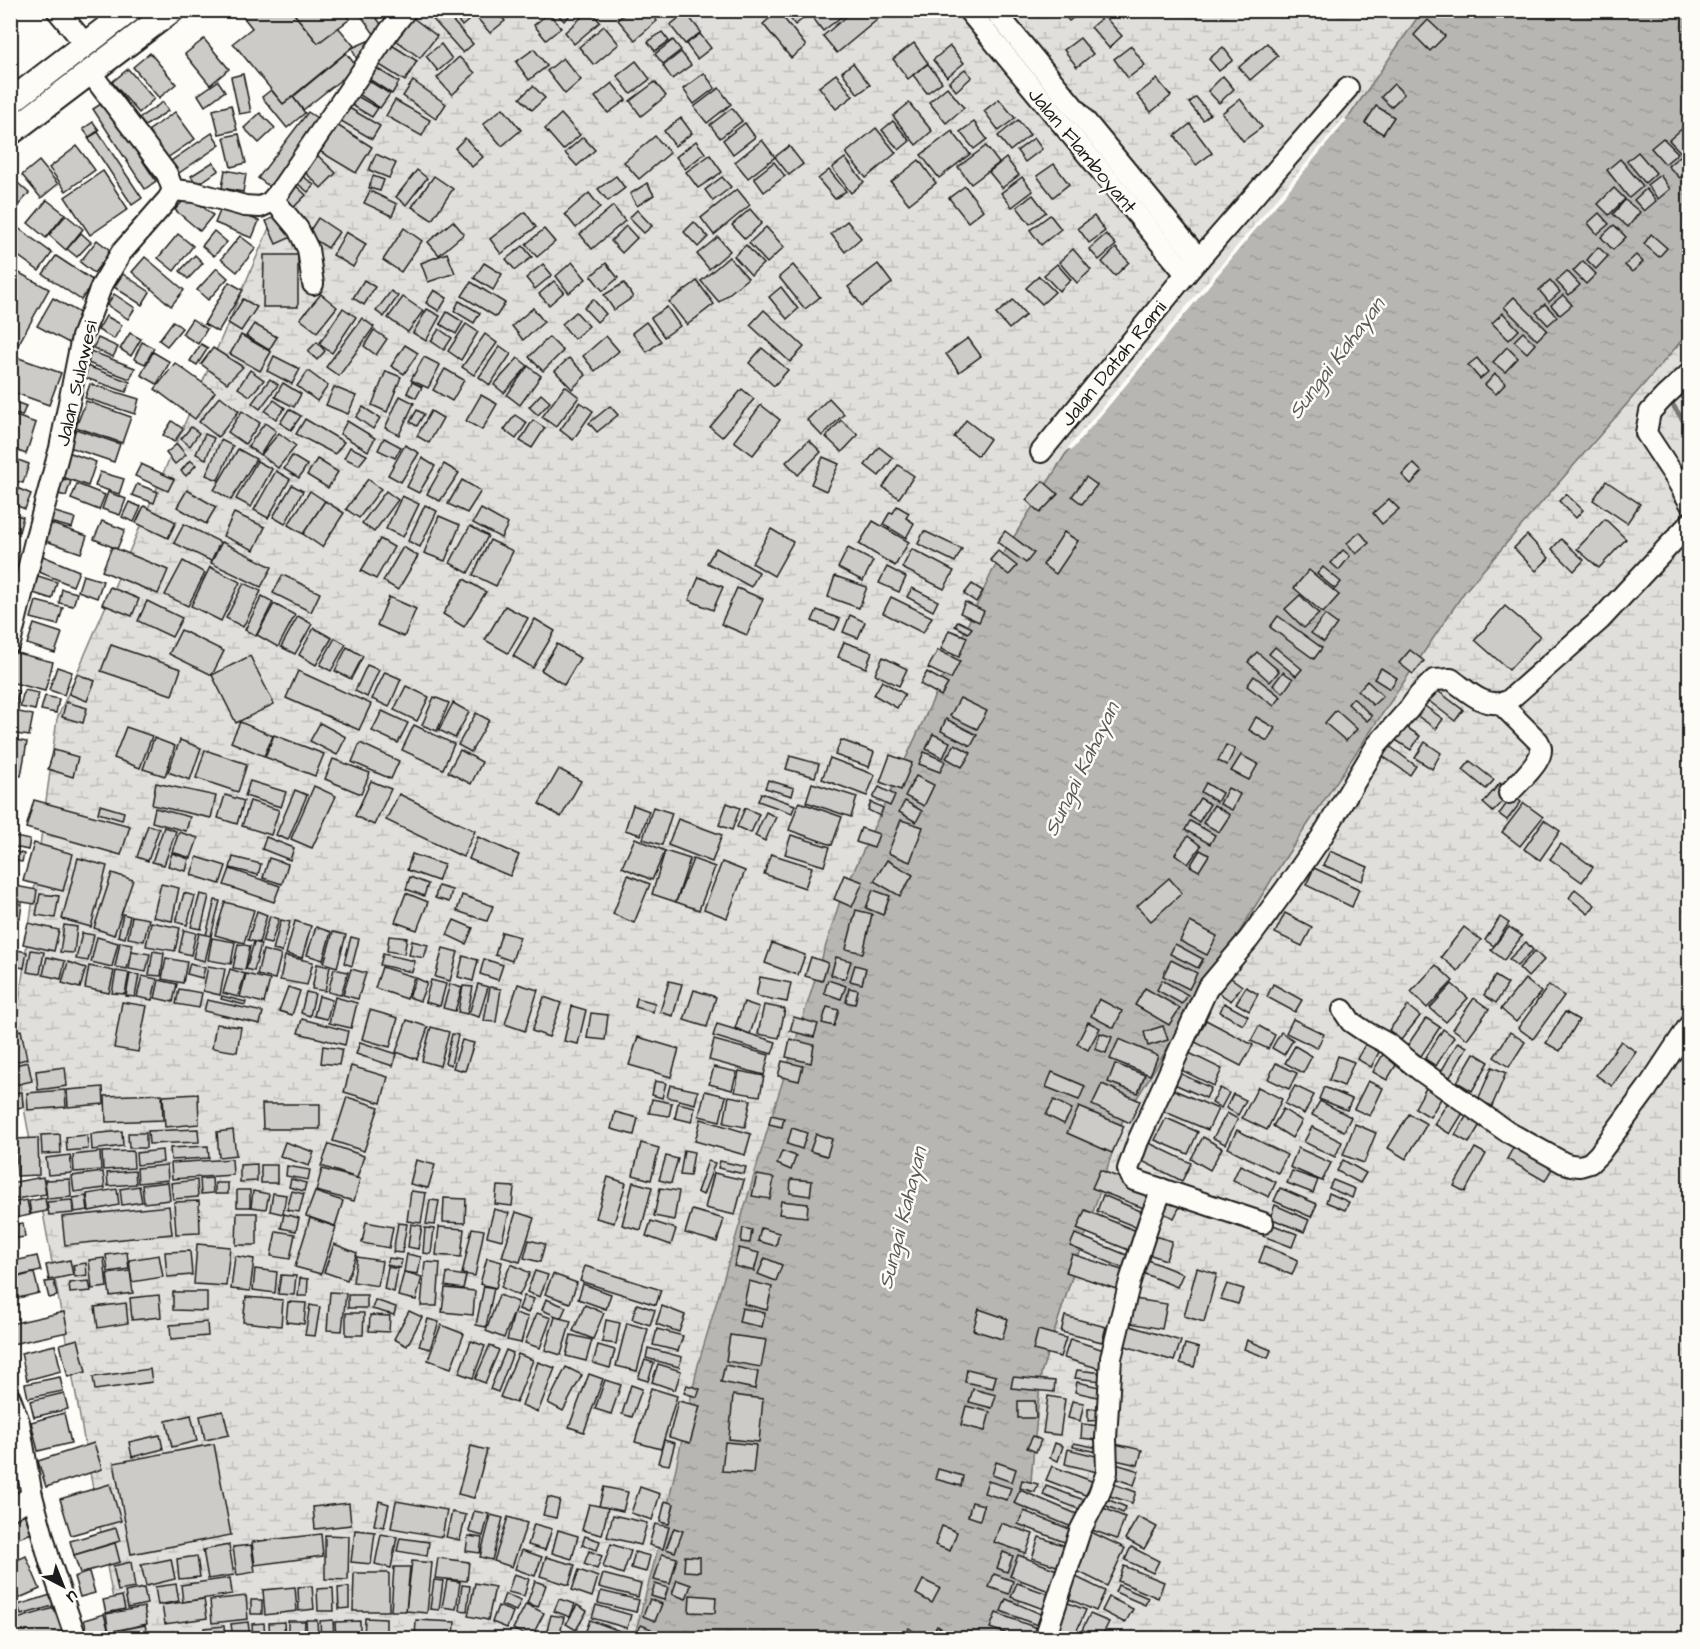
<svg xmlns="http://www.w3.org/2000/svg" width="1700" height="1649" viewBox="0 0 1700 1649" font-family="'Architects Daughter',sans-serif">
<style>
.wetland{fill:url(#wetland-marsh);stroke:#7e7e7c;stroke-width:1.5}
.water{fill:url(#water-ripples);stroke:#797876;stroke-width:1.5}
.pier{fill:#fdfcf7}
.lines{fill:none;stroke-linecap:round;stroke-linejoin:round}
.stream{stroke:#797876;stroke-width:5}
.building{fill:#cccbc8;stroke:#1c1c1c;stroke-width:1.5}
.minor-casing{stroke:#1c1c1c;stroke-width:24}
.major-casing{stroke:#1c1c1c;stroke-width:28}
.minor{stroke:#fdfcf7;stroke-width:20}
.major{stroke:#fdfcf7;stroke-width:24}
.labels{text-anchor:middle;stroke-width:5;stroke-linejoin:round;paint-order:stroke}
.street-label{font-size:20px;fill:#1c1c1c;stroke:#fdfcf7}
.water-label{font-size:21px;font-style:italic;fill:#5a5a58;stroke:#fdfcf7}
</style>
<defs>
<pattern id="wetland-marsh" width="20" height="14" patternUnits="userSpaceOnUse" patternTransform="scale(1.5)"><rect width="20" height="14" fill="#e0dfdb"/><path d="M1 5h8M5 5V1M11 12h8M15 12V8" fill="none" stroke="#c0bfbb"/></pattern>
<pattern id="water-ripples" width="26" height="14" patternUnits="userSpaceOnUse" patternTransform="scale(1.5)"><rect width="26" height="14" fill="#b7b6b2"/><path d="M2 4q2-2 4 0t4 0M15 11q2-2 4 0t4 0" fill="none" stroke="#9d9c98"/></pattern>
</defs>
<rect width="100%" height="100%" fill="#fdfcf7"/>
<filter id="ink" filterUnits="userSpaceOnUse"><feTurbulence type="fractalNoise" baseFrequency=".0167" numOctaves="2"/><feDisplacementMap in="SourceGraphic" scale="12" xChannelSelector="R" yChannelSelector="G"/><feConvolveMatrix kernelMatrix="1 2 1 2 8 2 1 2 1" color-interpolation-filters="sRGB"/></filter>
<g filter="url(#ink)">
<g class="wetland">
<path d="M419 11H1422L1351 114 1065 455 992 572 840 901 634 1638H120L13 1047 57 719 295 168Z"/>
<path d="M1689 332V1638H1016L1041 1373 1122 1122 1283 861 1465 591Z"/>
</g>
<path class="water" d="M1422 11H1689V332L1465 591 1283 861 1122 1122 1041 1373 1016 1638H634L661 1537 698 1365 771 1118 840 901 992 572 1065 455 1351 114Z"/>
<path class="pier" d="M1344 118 1347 120 1071 451 1068 448Z"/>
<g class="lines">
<path class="stream" d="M1672 404 1690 430"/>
</g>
<g class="building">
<path d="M244 10H300L295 15 318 43 338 27 354 46 283 104 233 43 252 28 240 13Z"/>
<path d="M300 10H327L329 13 332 10H343L350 19 318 43 295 15Z"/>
<path d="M371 10 383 27 374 34 362 17Z"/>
<path d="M436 10H443L473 44 463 53 430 16Z"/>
<path d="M452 10H481L462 26 451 11Z"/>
<path d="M486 10H496L505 21 490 33 477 18Z"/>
<path d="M554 10H575L564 21Z"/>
<path d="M590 10 600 22 574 44 565 32Z"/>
<path d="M628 10H648L657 21 635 40 618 20Z"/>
<path d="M784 10H814L795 25Z"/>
<path d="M815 10H850L823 31 810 14Z"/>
<path d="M854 10H889L837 53 823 36Z"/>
<path d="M1060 10H1082V11L1069 21Z"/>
<path d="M778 11 806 46 791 58 763 24Z"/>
<path d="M549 13 561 28 546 40 534 25Z"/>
<path d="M686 13 701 32 685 44 670 25Z"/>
<path d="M409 15 437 36 420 58 392 37Z"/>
<path d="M1104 16 1122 36 1109 48 1091 27Z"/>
<path d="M1428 20 1445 36 1430 51 1414 35Z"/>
<path d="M604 26 619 44 594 65 579 47Z"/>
<path d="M662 32 669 41 655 51 648 42Z"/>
<path d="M700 34 711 48 697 59 686 44Z"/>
<path d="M1080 38 1093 54 1077 67 1064 50Z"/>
<path d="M204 39 229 69 210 85 185 54Z"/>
<path d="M370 40 375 52 357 60 352 48Z"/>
<path d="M673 40 681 50 663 64 655 54Z"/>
<path d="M914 43 928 63 908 79 893 59Z"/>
<path d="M1267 43 1278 56 1250 80 1239 67Z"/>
<path d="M390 44 417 61 405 81 378 64Z"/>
<path d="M441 44 452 59 438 71 426 56Z"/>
<path d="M950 46 964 63 947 77 933 60Z"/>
<path d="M1131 46 1145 65 1128 78 1114 59Z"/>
<path d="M1223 47 1233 60 1219 71 1209 59Z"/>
<path d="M534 49 547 66 529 80 516 62Z"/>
<path d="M681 52 691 65 672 79 663 66Z"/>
<path d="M150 53 176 84 159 98 133 67Z"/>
<path d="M346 53 357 67 303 110 293 97Z"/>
<path d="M459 57 475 73 452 95 437 78Z"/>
<path d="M563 58 581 80 565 94 547 71Z"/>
<path d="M636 61 650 79 631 94 617 76Z"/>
<path d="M853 63 870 85 858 94 842 72Z"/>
<path d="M928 64 942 82 927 93 913 75Z"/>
<path d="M376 68 399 82 392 94 369 79Z"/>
<path d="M128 69 154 99 139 113 112 82Z"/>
<path d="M965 69 972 77 956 91 949 82Z"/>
<path d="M704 73 715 88 694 104 683 89Z"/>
<path d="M243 74 251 112 239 114 231 77Z"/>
<path d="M836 74 853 96 836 109 819 87Z"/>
<path d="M1223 76 1234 89 1219 103 1208 91Z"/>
<path d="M366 79 390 94 380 108 357 93Z"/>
<path d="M1157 79 1171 96 1151 112 1137 95Z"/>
<path d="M218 81 225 91 205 106 198 95Z"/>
<path d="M413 81 446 104 436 119 403 96Z"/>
<path d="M655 82 666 96 641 116 630 101Z"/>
<path d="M612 83 626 100 608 113 595 97Z"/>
<path d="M1394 84 1404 94 1391 107 1381 97Z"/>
<path d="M533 86 545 98 532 110 520 98Z"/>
<path d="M947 87 964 108 946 123 929 102Z"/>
<path d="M719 88 731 104 707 123 694 107Z"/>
<path d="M271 90 283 104 293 97 305 113 287 128 262 97Z"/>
<path d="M355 95 378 108 372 117 350 104Z"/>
<path d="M1196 97 1210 114 1203 120 1189 103Z"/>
<path d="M999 99 1015 118 999 131 984 111Z"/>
<path d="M1240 99 1262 127 1243 141 1222 113Z"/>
<path d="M395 100 430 120 422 136 386 116Z"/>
<path d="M104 102 156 181 145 189 93 109Z"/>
<path d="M163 102 168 111 145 126 139 118Z"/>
<path d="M909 103 932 131 916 145 893 116Z"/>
<path d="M231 105 237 130 219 134 213 110Z"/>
<path d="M344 105 380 126 372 139 336 118Z"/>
<path d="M1376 106 1394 117 1383 134 1365 123Z"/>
<path d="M503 108 521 130 502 146 483 124Z"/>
<path d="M732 108 742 121 720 138 710 125Z"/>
<path d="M175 112 195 139 167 158 148 131Z"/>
<path d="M308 112 323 122 273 189 258 178Z"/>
<path d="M260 113 275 128 259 143 244 128Z"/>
<path d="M561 114 580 135 563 150 545 129Z"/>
<path d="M681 118 692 133 675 146 664 131Z"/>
<path d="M1018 120 1030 135 1010 151 998 136Z"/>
<path d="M893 121 910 141 899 150 882 130Z"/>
<path d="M93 122 99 130 89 137 83 129Z"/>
<path d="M332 122 372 147 356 173 316 149Z"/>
<path d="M974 122 987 139 974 149 960 132Z"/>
<path d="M745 123 755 137 733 154 723 140Z"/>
<path d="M1190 124 1212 153 1196 165 1175 136Z"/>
<path d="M1684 127 1690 133V162L1669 140Z"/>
<path d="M876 128 896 153 866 178 846 153Z"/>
<path d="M952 131 970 154 939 178 921 155Z"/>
<path d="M98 132 142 198 132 205 88 138Z"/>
<path d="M212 133 220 145 176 175 168 163Z"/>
<path d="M239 134 246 163 231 167 224 137Z"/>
<path d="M655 136 670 153 639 179 624 162Z"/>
<path d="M583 137 595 150 577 166 565 153Z"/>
<path d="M465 138 483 157 472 167 455 148Z"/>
<path d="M1034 138 1042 149 1025 162 1017 151Z"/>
<path d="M1663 138 1678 153 1665 164 1651 148Z"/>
<path d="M762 140 775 157 748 178 735 162Z"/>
<path d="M696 141 705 153 685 169 676 157Z"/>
<path d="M77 146 95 170 66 191 49 168Z"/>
<path d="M789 146 803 164 789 175 775 157Z"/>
<path d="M986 146 999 163 971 184 958 167Z"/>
<path d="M1638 152 1656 173 1645 183 1627 161Z"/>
<path d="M315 153 336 173 321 188 301 168Z"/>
<path d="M376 154 396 163 389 178 369 170Z"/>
<path d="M710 155 722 172 698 188 686 172Z"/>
<path d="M1680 156 1690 166V169L1680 178 1668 166Z"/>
<path d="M845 158 864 182 851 193 832 168Z"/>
<path d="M1006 158 1019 175 1002 188 989 172Z"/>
<path d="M1620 159 1643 186 1629 198 1607 170Z"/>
<path d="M919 160 936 183 909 204 891 182Z"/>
<path d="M39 161 58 184 41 198 22 175Z"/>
<path d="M213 162 219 170 197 185 191 176Z"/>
<path d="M774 162 785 176 764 192 754 178Z"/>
<path d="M1054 164 1069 184 1053 197 1037 176Z"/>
<path d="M225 170 246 174 243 192 222 188Z"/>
<path d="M417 170 427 178 406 205 396 197Z"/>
<path d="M829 170 846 191 835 199 818 179Z"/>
<path d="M103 171 128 209 90 235 65 197Z"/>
<path d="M299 173 314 185 308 192 293 180Z"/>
<path d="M1660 175 1670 189 1658 199 1647 185Z"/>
<path d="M10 176 29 193 11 214 10 213Z"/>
<path d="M373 176 384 180 380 191 369 188Z"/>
<path d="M434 176 453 189 432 220 412 207Z"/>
<path d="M616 176 625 188 608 201 598 189Z"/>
<path d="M722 177 731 187 713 201 705 190Z"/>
<path d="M1022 177 1033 191 1012 207 1001 193Z"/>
<path d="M647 183 654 195 637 206 630 194Z"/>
<path d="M294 184 306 195 293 208 282 198Z"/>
<path d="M965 186 983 210 968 222 949 198Z"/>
<path d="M1614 188 1625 199 1609 215 1598 204Z"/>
<path d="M737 189 750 205 714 235 701 218Z"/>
<path d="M1646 189 1656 201 1644 211 1634 200Z"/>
<path d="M370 191 397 204 392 216 364 203Z"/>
<path d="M589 193 600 207 576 228 565 214Z"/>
<path d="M188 195 213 215 200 231 175 210Z"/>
<path d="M1033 195 1046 212 1030 224 1017 207Z"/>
<path d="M47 200 65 214 46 238 28 223Z"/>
<path d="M1625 200 1640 212 1628 227 1613 214Z"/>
<path d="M222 206 259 221 252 238 215 223Z"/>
<path d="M613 206 625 221 592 249 580 234Z"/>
<path d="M750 209 762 223 745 239 732 225Z"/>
<path d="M637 210 652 226 644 233 629 218Z"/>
<path d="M525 212 536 227 501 254 490 239Z"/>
<path d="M283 213 294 236 276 244 266 221Z"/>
<path d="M1599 213 1609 224 1597 234 1588 223Z"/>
<path d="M66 215 83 229 66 250 49 235Z"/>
<path d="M1050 215 1061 229 1041 245 1030 230Z"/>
<path d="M1094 216 1105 231 1089 243 1078 228Z"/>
<path d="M318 218 339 232 328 248 307 235Z"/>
<path d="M453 221 464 234 439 255 428 242Z"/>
<path d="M847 221 861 238 845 252 831 234Z"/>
<path d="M10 222 52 253 39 271 10 250Z"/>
<path d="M694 222 708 237 698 247 684 232Z"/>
<path d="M1614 225 1626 237 1613 250 1601 237Z"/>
<path d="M626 226 637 238 622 253 611 241Z"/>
<path d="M766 227 784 247 767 263 749 243Z"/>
<path d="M404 228 422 241 401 272 383 260Z"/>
<path d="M544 229 555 242 537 257 526 244Z"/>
<path d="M214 231 227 242 214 256 202 246Z"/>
<path d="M346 232 366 244 353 267 333 255Z"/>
<path d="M81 233 91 242 77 257 67 249Z"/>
<path d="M178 234 193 246 174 271 158 258Z"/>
<path d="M1106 234 1116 245 1099 260 1089 249Z"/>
<path d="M1651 234 1667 248 1659 257 1644 244Z"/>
<path d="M240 236 256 248 237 272 221 259Z"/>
<path d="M718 237 730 251 709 269 697 254Z"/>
<path d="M97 240 111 251 94 273 80 262Z"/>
<path d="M746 245 763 264 751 275 734 256Z"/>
<path d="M523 246 532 257 515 270 506 259Z"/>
<path d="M1598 247 1608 256 1596 269 1587 260Z"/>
<path d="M1116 248 1129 262 1115 276 1102 262Z"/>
<path d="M1073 249 1091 270 1077 283 1059 262Z"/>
<path d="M447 253 455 273 428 282 421 263Z"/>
<path d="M195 255 203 263 188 279 180 271Z"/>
<path d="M264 255H298V307H263Z"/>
<path d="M1636 255 1643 262 1632 272 1625 265Z"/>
<path d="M56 256 94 281 81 300 43 274Z"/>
<path d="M145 257 184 290 171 306 132 272Z"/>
<path d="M729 257 748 278 719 302 701 281Z"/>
<path d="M1583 261 1596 274 1586 284 1573 271Z"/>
<path d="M572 262 586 279 569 293 556 276Z"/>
<path d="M484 263 502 274 493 290 474 278Z"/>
<path d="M606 263 618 278 603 291 591 276Z"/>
<path d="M543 264 552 275 535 289 526 278Z"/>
<path d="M878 264 892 283 862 306 848 287Z"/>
<path d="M1057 264 1071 280 1059 291 1044 275Z"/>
<path d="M793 265 820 297 805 309 779 277Z"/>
<path d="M10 268 49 289 18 345 10 341Z"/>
<path d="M217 268 228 278 208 300 197 290Z"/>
<path d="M1567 271 1580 285 1569 295 1556 281Z"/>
<path d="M123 274 150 292 142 305 114 287Z"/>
<path d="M1039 276 1055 292 1042 304 1026 288Z"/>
<path d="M364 280 375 287 364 305 353 298Z"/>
<path d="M1550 280 1560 292 1549 302 1539 290Z"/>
<path d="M554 281 564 292 549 305 539 294Z"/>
<path d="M697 281 714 304 687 325 669 302Z"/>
<path d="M229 282 243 290 218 332 204 324Z"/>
<path d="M471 282 505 303 496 317 462 296Z"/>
<path d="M624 283 633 297 614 310 604 295Z"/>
<path d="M781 287 798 309 787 319 769 297Z"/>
<path d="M434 290 447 298 439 311 426 303Z"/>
<path d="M391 291 398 296 384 317 376 311Z"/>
<path d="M114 294 135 308 128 319 107 305Z"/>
<path d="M321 294 337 307 317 332 300 319Z"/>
<path d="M1563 295 1572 305 1560 315 1551 305Z"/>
<path d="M403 297 423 311 408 332 388 318Z"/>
<path d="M1514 297 1547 330 1537 340 1504 307Z"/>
<path d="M53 298 80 313 69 343 37 326Z"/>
<path d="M243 299 257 307 241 331 228 323Z"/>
<path d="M593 299 606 314 597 322 584 308Z"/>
<path d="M1013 300 1026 315 1009 329 996 314Z"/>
<path d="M459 301 480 313 474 323 454 311Z"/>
<path d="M1545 304 1557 317 1548 325 1536 312Z"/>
<path d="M667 307 680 326 664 337 651 318Z"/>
<path d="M343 308 356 317 332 353 319 344Z"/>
<path d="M533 308 544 322 523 340 512 326Z"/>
<path d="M427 309 440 316 426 341 413 333Z"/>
<path d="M764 310 804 347 790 362 750 325Z"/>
<path d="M447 312 463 322 456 334 440 324Z"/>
<path d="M576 312 589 326 574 339 562 324Z"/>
<path d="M1503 313 1519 330 1509 340 1492 323Z"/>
<path d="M106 316 122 325 114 339 98 330Z"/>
<path d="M362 318 374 327 339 376 326 367Z"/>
<path d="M192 319 207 329 198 344 182 334Z"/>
<path d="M173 321 182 328 167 346 159 340Z"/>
<path d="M646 322 661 341 647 352 632 333Z"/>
<path d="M254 324 277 337 269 350 246 336Z"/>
<path d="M466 324 478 332 461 360 448 351Z"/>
<path d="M439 329 452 338 444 350 431 341Z"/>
<path d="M374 330 387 339 376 355 364 346Z"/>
<path d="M1523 332 1535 344 1527 353 1514 341Z"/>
<path d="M130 333 141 339 131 356 120 349Z"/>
<path d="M485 334 497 343 474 375 462 367Z"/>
<path d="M241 335 271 352 260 371 230 354Z"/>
<path d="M606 336 619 351 595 371 583 356Z"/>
<path d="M549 337 563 351 543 371 529 357Z"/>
<path d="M98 338 118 347 113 357 93 348Z"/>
<path d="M968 338 981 356 959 372 946 354Z"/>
<path d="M142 342 154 348 145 364 134 359Z"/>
<path d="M317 342 325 351 317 360 308 351Z"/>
<path d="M201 344 208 348 197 365 190 361Z"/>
<path d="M405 345 418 353 404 374 391 366Z"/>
<path d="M500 346 511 354 490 385 479 377Z"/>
<path d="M1507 347 1518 358 1505 372 1493 362Z"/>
<path d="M213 348 243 367 227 383 201 364Z"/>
<path d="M762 348 788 370 774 386 749 363Z"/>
<path d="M85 349 135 368 130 379 80 360Z"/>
<path d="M153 352 170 362 157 384 141 375Z"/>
<path d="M274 356 300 369 292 384 267 371Z"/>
<path d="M16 357 61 373 49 405 10 391V372Z"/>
<path d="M424 357 440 365 428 388 411 380Z"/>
<path d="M518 358 528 366 504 393 494 385Z"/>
<path d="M569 358 586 375 572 389 555 371Z"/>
<path d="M1477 358 1488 372 1480 379 1468 365Z"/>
<path d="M175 363 215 392 195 419 155 389Z"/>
<path d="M84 365 130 382 126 392 80 376Z"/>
<path d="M528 366 541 376 520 405 507 395Z"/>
<path d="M445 369 464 380 452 401 433 390Z"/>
<path d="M250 370 264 380 250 396 238 388Z"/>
<path d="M308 371 328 386 317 401 297 386Z"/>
<path d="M386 371 401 377 387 412 372 405Z"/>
<path d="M1495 374 1506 383 1496 394 1485 385Z"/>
<path d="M270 379 278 385 260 409 252 403Z"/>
<path d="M412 382 422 387 416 398 407 393Z"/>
<path d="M283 383 301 394 294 407 275 397Z"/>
<path d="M90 384 139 399 135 414 85 398Z"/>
<path d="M565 386 579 397 556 427 542 417Z"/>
<path d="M334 387 356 396 348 414 326 405Z"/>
<path d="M742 389 754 399 722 437 710 427Z"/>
<path d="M541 394 550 402 538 415 529 407Z"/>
<path d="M481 395 497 404 482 430 466 421Z"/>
<path d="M220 396 239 411 218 437 199 422Z"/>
<path d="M400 396 414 403 399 435 385 428Z"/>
<path d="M829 398 844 414 822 436 807 420Z"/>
<path d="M10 400 26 406 22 416 10 412Z"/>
<path d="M274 400 285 408 276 419 265 411Z"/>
<path d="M86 401 131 417 122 443 76 427Z"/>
<path d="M580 402 593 411 573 440 560 430Z"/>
<path d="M761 405 780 420 753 455 734 441Z"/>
<path d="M610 406 618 415 597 432 589 423Z"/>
<path d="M363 407 380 418 373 429 356 417Z"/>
<path d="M289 409 301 416 291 430 280 423Z"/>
<path d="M417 410 424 414 417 426 410 422Z"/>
<path d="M242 411 260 423 245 444 228 432Z"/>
<path d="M431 411 443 418 429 443 417 436Z"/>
<path d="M10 414 36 423 26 454 10 448Z"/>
<path d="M515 415 527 423 516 439 504 430Z"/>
<path d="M305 419 344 442 335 454 296 434Z"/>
<path d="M533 420 545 428 532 448 520 441Z"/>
<path d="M841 420 858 435 842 452 826 437Z"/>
<path d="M966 420 990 439 978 456 954 437Z"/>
<path d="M172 421 183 429 174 442 163 435Z"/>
<path d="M347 421 375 438 368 451 340 434Z"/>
<path d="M265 423 276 431 260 455 248 446Z"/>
<path d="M191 427 199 433 190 446 181 439Z"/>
<path d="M76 429 120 444 114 462 69 447Z"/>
<path d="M279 433 296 446 278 468 261 455Z"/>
<path d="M205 434 214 438 206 459 196 454Z"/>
<path d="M384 438 401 447 395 458 378 450Z"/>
<path d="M221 440 233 446 218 480 206 475Z"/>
<path d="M809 440 821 452 798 475 786 462Z"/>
<path d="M177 444 186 455 175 464 166 453Z"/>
<path d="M405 445 419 453 401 482 388 475Z"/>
<path d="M350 447 367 455 359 465 344 458Z"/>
<path d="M879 447 893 458 879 476 865 465Z"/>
<path d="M238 449 256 459 231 500 214 490Z"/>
<path d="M65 451 96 462 88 486 57 475Z"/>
<path d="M292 456 307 465 299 478 284 469Z"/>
<path d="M10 457 29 464 23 483 10 479Z"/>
<path d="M823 457 839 464 826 491 811 484Z"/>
<path d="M422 458 435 466 419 493 407 487Z"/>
<path d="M317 459 338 472 328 488 307 475Z"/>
<path d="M190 460 196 465 186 476 181 471Z"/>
<path d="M257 461 272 469 251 507 236 499Z"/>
<path d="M1413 463 1422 472 1411 484 1402 475Z"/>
<path d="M141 464 174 479 168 491 135 476Z"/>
<path d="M444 464 459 473 440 501 427 494Z"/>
<path d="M898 465 914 476 899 498 883 487Z"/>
<path d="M276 471 290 479 268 518 254 510Z"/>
<path d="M100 472 124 479 119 494 95 486Z"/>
<path d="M55 477 71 481 66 496 51 492Z"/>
<path d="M1086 477 1097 485 1082 504 1072 496Z"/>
<path d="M368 479 381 489 359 518 346 509Z"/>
<path d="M462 480 481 491 467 513 448 504Z"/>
<path d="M1043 481 1058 494 1040 513 1026 500Z"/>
<path d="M1606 481 1640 504 1627 523 1593 500Z"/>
<path d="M77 484 105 495 99 510 71 499Z"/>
<path d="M137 484 158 492 154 503 132 495Z"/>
<path d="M10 485 31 494 25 509 10 503Z"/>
<path d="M292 485 303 491 285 524 273 517Z"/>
<path d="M187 490 216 507 206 524 177 507Z"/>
<path d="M310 491 325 501 303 534 288 525Z"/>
<path d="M386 491 398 500 374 532 362 523Z"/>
<path d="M108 492 126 499 120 515 102 509Z"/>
<path d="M1566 494 1583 510 1576 518 1559 501Z"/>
<path d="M402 496 419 504 403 537 386 529Z"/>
<path d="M1389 499 1399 509 1382 524 1373 513Z"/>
<path d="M325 501 344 513 322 547 303 534Z"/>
<path d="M129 502 141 507 134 522 122 517Z"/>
<path d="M425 505 437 511 420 547 408 541Z"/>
<path d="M144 506 176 522 168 538 136 523Z"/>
<path d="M897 506 909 513 906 518 914 523 906 538 883 524 890 512 893 513Z"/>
<path d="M45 509 75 518 72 528 42 520Z"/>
<path d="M481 509 508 524 501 538 473 523Z"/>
<path d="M10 513 23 517 19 532 10 530Z"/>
<path d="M234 513 265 527 254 550 223 536Z"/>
<path d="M439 516 460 525 445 561 424 553Z"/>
<path d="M1605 519 1626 539 1599 568 1577 549Z"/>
<path d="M43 521 87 536 81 553 37 538Z"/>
<path d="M102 521 125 530 117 549 94 539Z"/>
<path d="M873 521 909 542 895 566 859 544Z"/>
<path d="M184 524 220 542 211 561 174 543Z"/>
<path d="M470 526 488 536 468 573 450 563Z"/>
<path d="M771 529 793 542 774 576 752 563Z"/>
<path d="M924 531 962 549 955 562 918 544Z"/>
<path d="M1005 531 1034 553 1026 563 997 542Z"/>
<path d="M1064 532 1078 541 1056 574 1043 565Z"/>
<path d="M1360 532 1369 543 1356 554 1347 543Z"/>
<path d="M1527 535 1549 558 1536 571 1514 548Z"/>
<path d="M380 539 394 547 376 579 361 571Z"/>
<path d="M1561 539 1584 560 1574 571 1552 549Z"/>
<path d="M490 540 513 551 496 586 473 575Z"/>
<path d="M222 542 272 567 261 587 211 563Z"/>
<path d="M112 547 168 570 158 594 102 571Z"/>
<path d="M403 547 418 556 398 590 383 581Z"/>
<path d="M716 548 759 572 751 587 707 563Z"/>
<path d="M848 548 873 561 863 581 838 568Z"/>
<path d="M912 549 954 571 944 589 902 568Z"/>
<path d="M1343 550 1350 556 1339 570 1331 563Z"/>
<path d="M998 551 1017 566 1009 575 990 560Z"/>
<path d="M38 554 79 571 73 586 32 569Z"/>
<path d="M183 561 205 573 188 606 165 595Z"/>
<path d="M210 567 240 582 221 621 191 606Z"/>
<path d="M887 567 906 577 899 592 879 583Z"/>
<path d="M1323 567 1341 582 1335 589 1317 574Z"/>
<path d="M1309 570 1339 595 1323 613 1294 588Z"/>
<path d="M32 574 57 582 52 599 27 591Z"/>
<path d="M83 575 103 581 97 598 78 591Z"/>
<path d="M283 575 320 593 311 612 273 593Z"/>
<path d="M835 576 867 587 859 608 828 597Z"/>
<path d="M699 577 723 587 713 610 689 600Z"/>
<path d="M464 579 486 592 464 627 443 614Z"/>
<path d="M244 583 261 591 243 627 226 618Z"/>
<path d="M972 584 983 591 976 602 964 594Z"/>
<path d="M110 587 139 599 132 616 102 604Z"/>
<path d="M737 588 763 599 747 635 721 624Z"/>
<path d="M912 588 938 601 933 611 907 597Z"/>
<path d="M62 589 77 593 73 606 59 603Z"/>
<path d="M1300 595 1319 614 1304 628 1285 609Z"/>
<path d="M262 596 273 602 256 636 245 630Z"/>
<path d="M389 597 416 609 404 637 377 625Z"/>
<path d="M891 597 932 617 923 633 883 613Z"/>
<path d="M36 601 63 608 58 625 31 618Z"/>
<path d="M147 601 182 618 172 637 138 621Z"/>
<path d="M965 602 984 611 979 622 960 613Z"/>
<path d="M274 604 295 615 278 647 257 635Z"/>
<path d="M505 606 528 618 508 653 485 640Z"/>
<path d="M1505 606 1540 636 1509 670 1475 640Z"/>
<path d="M817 610 840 619 835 630 812 621Z"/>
<path d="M850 615 865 622 858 638 843 632Z"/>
<path d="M1325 615 1337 624 1324 642 1311 633Z"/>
<path d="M298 616 312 624 295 654 281 647Z"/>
<path d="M1278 616 1322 648 1314 659 1270 627Z"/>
<path d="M535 619 555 631 533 668 513 656Z"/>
<path d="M958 621 972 628 968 633 955 626Z"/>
<path d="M34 624 62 633 55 653 27 644Z"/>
<path d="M314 628 332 638 316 665 299 655Z"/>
<path d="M181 630 224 651 212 675 169 654Z"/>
<path d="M949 630 967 637 959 657 941 649Z"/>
<path d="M335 638 346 644 331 671 320 665Z"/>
<path d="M844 642 872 652 866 668 838 657Z"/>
<path d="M557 644 580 658 564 685 541 670Z"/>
<path d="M111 645 181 669 172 695 101 671Z"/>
<path d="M347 647 363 656 351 679 335 671Z"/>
<path d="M1275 647 1302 669 1296 676 1269 654Z"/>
<path d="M938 650 960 661 951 679 928 668Z"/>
<path d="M1410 650 1424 661 1413 674 1399 663Z"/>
<path d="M13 652 53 662 45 691 10 682V662Z"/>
<path d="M1257 652 1279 671 1270 682 1248 662Z"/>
<path d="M250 656 274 704 236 723 212 675Z"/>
<path d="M883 657 907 669 899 686 875 674Z"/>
<path d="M367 665 379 670 367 697 355 691Z"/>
<path d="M57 667 72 672 64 695 49 690Z"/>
<path d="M1381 668 1397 678 1390 689 1374 679Z"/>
<path d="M298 671 371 704 359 730 286 698Z"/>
<path d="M385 672 401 679 389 707 372 699Z"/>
<path d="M927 672 948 684 941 696 920 684Z"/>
<path d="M1283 672 1293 679 1283 693 1273 685Z"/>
<path d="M77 674 95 681 87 701 69 694Z"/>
<path d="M1254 676 1281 697 1274 706 1247 686Z"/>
<path d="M882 681 905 694 897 708 874 695Z"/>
<path d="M1367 681 1383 696 1373 705 1358 691Z"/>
<path d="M406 686 429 697 417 721 394 710Z"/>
<path d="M1434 688 1463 710 1455 721 1425 698Z"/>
<path d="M10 689 18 691 16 706 10 705Z"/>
<path d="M24 690 39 693 35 710 20 707Z"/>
<path d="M45 696 59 699 56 713 41 710Z"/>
<path d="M434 697 449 703 437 731 422 725Z"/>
<path d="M960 698 987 711 977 729 950 716Z"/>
<path d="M1353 698 1372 716 1367 721 1348 704Z"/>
<path d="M66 702 87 708 83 723 62 717Z"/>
<path d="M1419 702 1443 719 1436 729 1412 712Z"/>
<path d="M453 703 469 712 455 738 439 730Z"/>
<path d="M10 710 33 715 29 736 10 733Z"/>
<path d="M1336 710 1357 729 1346 741 1325 723Z"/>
<path d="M382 711 408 723 398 743 372 731Z"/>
<path d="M476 713 489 720 471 752 458 745Z"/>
<path d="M1256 717 1275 728 1267 741 1249 730Z"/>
<path d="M946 719 977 735 971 746 941 731Z"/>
<path d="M240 722 273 736 264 756 231 742Z"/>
<path d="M320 723 346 737 337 755 310 741Z"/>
<path d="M414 725 454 744 443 769 402 750Z"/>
<path d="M1403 725 1420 736 1411 750 1394 739Z"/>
<path d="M126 727 152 736 140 768 114 758Z"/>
<path d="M933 734 950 742 943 758 926 749Z"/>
<path d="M274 735 324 754 315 776 265 757Z"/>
<path d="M154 738 175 746 165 776 143 769Z"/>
<path d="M10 739 27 742 21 776 10 774Z"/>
<path d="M180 740 201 748 190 780 168 772Z"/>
<path d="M841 740 874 752 869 767 835 755Z"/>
<path d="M1425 742 1441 753 1432 769 1415 758Z"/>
<path d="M360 743 399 761 391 779 352 762Z"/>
<path d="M955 744 971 753 962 767 946 758Z"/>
<path d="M1226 745 1235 749 1227 765 1218 761Z"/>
<path d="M1388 745 1416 766 1410 775 1381 755Z"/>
<path d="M54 750 78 757 73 777 48 769Z"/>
<path d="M205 750 247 764 238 792 196 778Z"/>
<path d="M460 750 482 762 471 784 448 772Z"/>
<path d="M924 752 945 761 940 772 919 764Z"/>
<path d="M890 755 912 763 901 790 880 782Z"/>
<path d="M1241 755 1258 764 1249 780 1231 771Z"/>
<path d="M790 756 819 764 815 777 786 769Z"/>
<path d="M830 758 875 775 867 796 822 779Z"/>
<path d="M333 759 370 773 361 794 325 779Z"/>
<path d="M1470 761 1494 780 1486 789 1463 770Z"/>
<path d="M559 769 581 781 561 817 539 804Z"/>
<path d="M916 776 934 785 924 806 905 796Z"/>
<path d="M768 780 794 788 792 796 765 788Z"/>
<path d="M250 781 286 792 281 807 245 796Z"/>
<path d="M371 781 391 789 374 825 355 816Z"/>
<path d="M156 783 216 796 211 818 152 805Z"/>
<path d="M812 783 857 797 851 817 806 802Z"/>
<path d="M1206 783 1222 793 1217 802 1201 792Z"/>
<path d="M1500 783 1511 793 1493 812 1483 803Z"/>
<path d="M314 786 336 796 312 848 291 839Z"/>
<path d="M879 787 895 795 890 806 873 798Z"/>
<path d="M1228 788 1240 794 1232 810 1220 804Z"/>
<path d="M295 790 307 795 288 840 276 835Z"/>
<path d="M761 793 795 805 792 813 758 801Z"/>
<path d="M399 794 475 831 463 857 386 820Z"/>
<path d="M225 795 244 801 237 824 218 818Z"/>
<path d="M1513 795 1521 802 1507 820 1499 814Z"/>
<path d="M1200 798 1210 804 1199 822 1189 816Z"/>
<path d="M34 800 130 826 121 855 26 828Z"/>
<path d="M250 801 279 810 271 835 242 826Z"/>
<path d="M905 801 922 811 916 822 899 812Z"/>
<path d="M799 802 842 817 832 845 789 830Z"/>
<path d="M871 802 883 808 880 816 868 810Z"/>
<path d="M727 803 740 808 732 830 719 825Z"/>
<path d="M1524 803 1543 817 1520 846 1502 832Z"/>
<path d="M100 805 124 812 122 820 98 813Z"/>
<path d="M633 805 649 811 641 835 625 830Z"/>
<path d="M1214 805 1230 815 1219 832 1203 823Z"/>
<path d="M653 807 672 813 662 845 643 839Z"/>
<path d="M155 808 190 817 186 831 152 822Z"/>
<path d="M745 808 759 814 751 833 737 827Z"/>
<path d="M766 812 776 817 765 841 755 836Z"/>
<path d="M678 819 722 835 712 862 668 845Z"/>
<path d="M901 820 923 827 910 862 888 853Z"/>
<path d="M1544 820 1560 831 1540 860 1524 849Z"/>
<path d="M1190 821 1215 835 1210 844 1185 830Z"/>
<path d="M148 825 159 829 148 861 137 857Z"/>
<path d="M164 827 176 831 164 865 152 862Z"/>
<path d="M861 828 879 834 874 848 856 842Z"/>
<path d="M179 832 198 838 191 858 172 852Z"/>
<path d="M791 835 830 847 824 866 785 854Z"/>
<path d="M10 836 30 840 28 850 10 846Z"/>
<path d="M1188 836 1201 846 1188 864 1175 854Z"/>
<path d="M266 837 294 848 290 860 262 849Z"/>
<path d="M478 837 519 855 510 876 469 859Z"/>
<path d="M635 838 665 851 652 880 622 867Z"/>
<path d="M34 843 73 854 63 891 23 881Z"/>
<path d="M1561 844 1593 867 1582 882 1550 859Z"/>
<path d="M10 850 24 854 22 862 10 860Z"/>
<path d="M1200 850 1209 855 1199 871 1190 866Z"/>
<path d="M665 851 690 859 676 902 652 894Z"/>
<path d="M1330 851 1368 867 1362 881 1323 865Z"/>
<path d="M172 853 189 859 186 871 168 866Z"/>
<path d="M412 854 444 865 438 881 407 870Z"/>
<path d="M771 854 812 867 805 888 764 874Z"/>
<path d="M197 857 226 866 220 884 191 875Z"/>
<path d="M233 857 261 864 258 875 230 868Z"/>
<path d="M78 858 107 866 91 927 62 919Z"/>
<path d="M269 858 288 864 282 884 263 878Z"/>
<path d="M693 859 715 867 699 910 676 902Z"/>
<path d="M887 860 913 875 900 896 874 881Z"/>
<path d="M722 862 745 871 727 918 704 909Z"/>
<path d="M1314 868 1359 889 1352 907 1306 885Z"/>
<path d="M230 869 280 886 274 902 224 885Z"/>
<path d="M112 873 133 880 114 935 94 928Z"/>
<path d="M628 875 650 884 634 923 613 914Z"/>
<path d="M844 875 863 882 852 907 834 899Z"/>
<path d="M410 877 428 884 424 896 406 889Z"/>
<path d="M1169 878 1182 893 1151 921 1137 906Z"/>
<path d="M161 884 179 888 172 921 153 917Z"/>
<path d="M10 885 37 890 35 904 10 900Z"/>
<path d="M438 886 452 890 449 902 435 898Z"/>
<path d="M1575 889 1595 905 1588 914 1569 898Z"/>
<path d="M873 890 890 896 883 915 866 908Z"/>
<path d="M184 893 195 896 187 925 176 922Z"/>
<path d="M406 893 428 902 417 930 395 922Z"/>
<path d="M40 894 59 896 55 918 36 915Z"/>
<path d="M200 894 209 896 201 929 191 927Z"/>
<path d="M462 895 493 906 487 921 457 911Z"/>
<path d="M215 900 220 901 211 936 206 935Z"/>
<path d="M10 902 22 904 20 918 10 916Z"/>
<path d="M225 902 254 910 244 943 215 935Z"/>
<path d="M856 910 872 914 863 953 846 949Z"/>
<path d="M257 911 267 915 259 943 248 940Z"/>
<path d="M1285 913 1312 927 1302 946 1275 933Z"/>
<path d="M123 914 130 916 125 938 118 936Z"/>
<path d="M132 916 149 919 144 941 128 938Z"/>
<path d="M270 916 279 919 271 944 262 942Z"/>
<path d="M1500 917 1509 923 1494 946 1485 940Z"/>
<path d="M281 920 290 922 282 952 273 950Z"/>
<path d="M454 920 473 928 466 944 447 935Z"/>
<path d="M295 921 311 926 302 958 286 954Z"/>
<path d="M151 922 180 928 175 951 146 946Z"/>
<path d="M1190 922 1217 936 1207 955 1180 941Z"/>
<path d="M28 923 59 930 54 951 23 944Z"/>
<path d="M64 925 77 927 74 953 60 952Z"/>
<path d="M316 927 331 932 323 960 307 955Z"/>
<path d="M1464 927 1481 940 1458 971 1441 957Z"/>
<path d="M1509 927 1522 936 1504 960 1491 950Z"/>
<path d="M184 930 196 933 191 955 179 952Z"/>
<path d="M333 932 346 935 337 967 324 963Z"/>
<path d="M502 932 520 937 512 961 495 955Z"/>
<path d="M82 933 94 935 88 961 76 959Z"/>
<path d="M199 933 211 936 205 961 193 958Z"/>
<path d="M389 936 407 938 404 954 387 951Z"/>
<path d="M97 937 118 943 112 967 91 962Z"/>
<path d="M351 937 359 939 352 966 344 963Z"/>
<path d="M212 938 235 942 231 964 208 960Z"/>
<path d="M412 941 428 945 424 958 409 955Z"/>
<path d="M120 942 133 944 127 969 115 967Z"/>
<path d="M254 942 261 944 254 971 246 969Z"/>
<path d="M1526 942 1533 950 1517 966 1509 959Z"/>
<path d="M772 943 805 955 798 975 765 963Z"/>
<path d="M238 944 250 946 245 970 233 968Z"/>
<path d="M1175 944 1203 959 1198 968 1170 954Z"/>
<path d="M443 948 458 952 450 981 435 977Z"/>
<path d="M17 950 27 952 24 968 14 966Z"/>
<path d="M31 950 44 952 40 974 27 972Z"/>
<path d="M263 950 281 955 275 979 257 975Z"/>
<path d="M132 951 150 954 146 972 129 969Z"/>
<path d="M153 951 164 953 161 976 149 975Z"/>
<path d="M1535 951 1544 960 1528 977 1519 968Z"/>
<path d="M383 954 415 961 412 972 380 965Z"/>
<path d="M285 956 313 962 307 985 280 980Z"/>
<path d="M463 956 478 960 473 981 458 977Z"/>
<path d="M47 957 65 961 61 979 43 975Z"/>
<path d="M811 957 828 963 822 981 805 976Z"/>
<path d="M836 957 851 961 845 979 831 975Z"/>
<path d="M166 958 187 962 183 983 162 979Z"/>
<path d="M484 959 503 965 498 980 480 974Z"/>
<path d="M1171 960 1197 973 1189 989 1163 976Z"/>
<path d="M68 962 86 968 80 988 62 983Z"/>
<path d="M190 963 205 968 202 978 187 974Z"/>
<path d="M317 964 330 967 325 991 312 989Z"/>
<path d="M855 965 866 968 862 984 850 981Z"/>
<path d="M1436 965 1453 981 1427 1008 1411 992Z"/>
<path d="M89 966 114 971 109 993 85 988Z"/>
<path d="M208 966 225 969 220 995 203 991Z"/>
<path d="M382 967 414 977 407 999 375 988Z"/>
<path d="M230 969 245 974 238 997 223 993Z"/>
<path d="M334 969 348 972 341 995 328 992Z"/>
<path d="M351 969 366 973 358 999 343 995Z"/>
<path d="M116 971 129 973 125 994 112 993Z"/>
<path d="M1224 973 1242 986 1231 1001 1213 989Z"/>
<path d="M130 974 139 975 135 997 126 996Z"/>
<path d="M246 974 270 980 264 1003 240 997Z"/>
<path d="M142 976 157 979 152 1000 137 997Z"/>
<path d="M1495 976 1508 984 1496 1003 1484 995Z"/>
<path d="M760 977 791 983 787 1002 756 996Z"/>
<path d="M416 978 427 983 420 1001 409 997Z"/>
<path d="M1525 979 1541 992 1516 1022 1501 1009Z"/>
<path d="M159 980 177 984 173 1002 155 998Z"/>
<path d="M431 980 446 984 440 1006 425 1002Z"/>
<path d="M828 980 846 986 841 999 824 993Z"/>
<path d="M1162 980 1188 995 1182 1004 1157 990Z"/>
<path d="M669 981 682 984 673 1016 660 1012Z"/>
<path d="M450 984 462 988 455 1011 443 1008Z"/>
<path d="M478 984 488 987 479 1017 469 1014Z"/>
<path d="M518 984 538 990 525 1031 505 1024Z"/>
<path d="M1273 984 1302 1000 1295 1012 1267 997Z"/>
<path d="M1452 984 1468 998 1446 1022 1430 1008Z"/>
<path d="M1549 985 1564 996 1533 1039 1518 1028Z"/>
<path d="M463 986 473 987 467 1014 458 1012Z"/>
<path d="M288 987 300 991 292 1015 279 1011Z"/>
<path d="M490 987 501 989 496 1022 484 1021Z"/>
<path d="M1246 987 1258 994 1249 1011 1236 1003Z"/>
<path d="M849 988 858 990 855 1004 846 1002Z"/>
<path d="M1145 988 1180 1008 1169 1025 1135 1005Z"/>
<path d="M179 989 202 993 199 1008 176 1004Z"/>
<path d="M694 990 716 997 707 1027 684 1020Z"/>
<path d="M306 992 315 994 310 1016 301 1013Z"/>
<path d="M222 996 246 1002 245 1005 221 999Z"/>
<path d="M319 996 332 1000 327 1019 314 1016Z"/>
<path d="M335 997 357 1003 351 1028 329 1023Z"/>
<path d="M544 997 561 1003 549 1037 532 1031Z"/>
<path d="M637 998 655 1003 653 1012 635 1007Z"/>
<path d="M1474 998 1489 1009 1467 1039 1453 1029Z"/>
<path d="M1099 999 1122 1011 1114 1028 1091 1016Z"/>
<path d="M207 1000 263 1012 260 1024 204 1011Z"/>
<path d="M122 1002 147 1006 138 1052 114 1048Z"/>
<path d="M744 1002 759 1007 750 1034 735 1028Z"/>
<path d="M1224 1003 1248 1016 1243 1025 1220 1012Z"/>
<path d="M764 1005 785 1009 779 1038 758 1034Z"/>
<path d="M572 1006 586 1010 578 1044 564 1041Z"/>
<path d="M1408 1006 1420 1016 1401 1040 1389 1030Z"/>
<path d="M827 1007 839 1010 834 1026 822 1023Z"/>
<path d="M370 1010 398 1018 390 1047 362 1039Z"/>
<path d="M1565 1012 1579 1020 1560 1051 1546 1043Z"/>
<path d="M591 1013 608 1015 605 1040 587 1038Z"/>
<path d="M794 1017 818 1024 814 1037 790 1031Z"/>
<path d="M1426 1018 1440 1027 1421 1056 1407 1046Z"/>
<path d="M302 1019 348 1031 345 1045 298 1033Z"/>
<path d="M1293 1019 1324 1034 1317 1048 1286 1033Z"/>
<path d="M407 1020 428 1027 417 1059 396 1052Z"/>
<path d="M1206 1020 1253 1045 1241 1066 1195 1042Z"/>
<path d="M1088 1022 1100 1028 1088 1050 1077 1044Z"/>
<path d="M216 1024 241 1027 237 1052 212 1048Z"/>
<path d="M717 1024 776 1042 772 1054 713 1036Z"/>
<path d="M1163 1026 1168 1040 1148 1046 1144 1032Z"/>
<path d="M1259 1026 1275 1035 1268 1049 1251 1041Z"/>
<path d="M431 1027 449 1032 440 1066 422 1061Z"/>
<path d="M1443 1029 1454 1037 1436 1066 1425 1059Z"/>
<path d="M21 1030 27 1059 10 1063V1032Z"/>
<path d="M1281 1032 1293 1040 1284 1055 1272 1048Z"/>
<path d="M1510 1032 1525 1042 1509 1067 1494 1057Z"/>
<path d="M1100 1033 1112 1037 1106 1053 1095 1049Z"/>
<path d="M452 1034 458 1035 451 1065 445 1063Z"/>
<path d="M1370 1036 1384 1043 1371 1067 1357 1059Z"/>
<path d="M638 1037 679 1049 671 1077 629 1065Z"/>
<path d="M790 1039 814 1045 811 1063 786 1057Z"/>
<path d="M1119 1039 1158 1056 1150 1075 1110 1059Z"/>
<path d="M462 1040 474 1043 465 1071 453 1068Z"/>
<path d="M714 1040 769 1055 764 1075 709 1060Z"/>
<path d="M1621 1041 1636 1052 1612 1086 1596 1075Z"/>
<path d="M360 1042 397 1054 393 1066 356 1054Z"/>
<path d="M1458 1042 1467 1047 1450 1077 1441 1072Z"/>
<path d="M1389 1044 1404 1052 1387 1080 1373 1072Z"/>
<path d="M323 1046 342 1049 339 1065 321 1063Z"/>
<path d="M1295 1046 1312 1056 1303 1073 1285 1063Z"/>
<path d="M1183 1050 1222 1069 1214 1086 1175 1067Z"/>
<path d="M1474 1053 1489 1062 1472 1091 1457 1082Z"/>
<path d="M1338 1056 1354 1062 1344 1086 1329 1080Z"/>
<path d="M782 1061 803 1066 799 1081 778 1076Z"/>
<path d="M28 1062 32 1081 10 1086V1066Z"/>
<path d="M1276 1063 1297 1073 1289 1089 1268 1079Z"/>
<path d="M1115 1064 1145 1075 1138 1093 1108 1082Z"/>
<path d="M351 1066 388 1077 381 1103 344 1092Z"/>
<path d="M65 1067 67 1086 38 1090 36 1071Z"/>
<path d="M714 1067 737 1072 732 1090 709 1084Z"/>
<path d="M1492 1067 1506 1073 1492 1106 1478 1100Z"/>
<path d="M739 1071 764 1076 760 1096 735 1092Z"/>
<path d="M1052 1072 1085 1086 1079 1100 1046 1087Z"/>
<path d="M1177 1072 1211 1088 1206 1098 1172 1083Z"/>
<path d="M1431 1079 1447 1089 1430 1117 1415 1108Z"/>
<path d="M655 1081 666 1083 662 1098 652 1095Z"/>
<path d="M1368 1081 1383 1088 1370 1116 1354 1109Z"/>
<path d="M1102 1084 1140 1101 1130 1123 1092 1105Z"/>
<path d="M670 1085 698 1091 695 1104 667 1097Z"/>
<path d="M1295 1086 1314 1095 1304 1114 1285 1104Z"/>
<path d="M103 1087 104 1104 68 1107 67 1090Z"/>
<path d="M1258 1087 1282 1099 1267 1130 1242 1118Z"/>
<path d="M1324 1087 1352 1099 1347 1110 1319 1099Z"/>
<path d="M1220 1088 1229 1093 1221 1108 1212 1103Z"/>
<path d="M1172 1089 1218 1109 1208 1130 1163 1111Z"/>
<path d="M65 1090 66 1107 28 1110 27 1093Z"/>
<path d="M705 1091 726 1096 720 1121 699 1116Z"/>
<path d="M22 1092 23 1107 10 1109V1093Z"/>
<path d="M1454 1093 1469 1103 1450 1134 1434 1124Z"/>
<path d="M162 1094 163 1120 106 1122 105 1096Z"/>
<path d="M198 1094 199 1124 165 1127 163 1096Z"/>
<path d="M1233 1094 1246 1100 1238 1115 1226 1108Z"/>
<path d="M729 1096 751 1100 745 1127 724 1123Z"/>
<path d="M347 1097 379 1107 364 1151 333 1141Z"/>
<path d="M652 1099 672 1103 669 1116 649 1113Z"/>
<path d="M1054 1100 1072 1109 1064 1124 1046 1115Z"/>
<path d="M1320 1101 1351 1117 1344 1131 1312 1115Z"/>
<path d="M678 1103 695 1107 692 1122 675 1118Z"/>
<path d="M262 1104H320V1129H263Z"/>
<path d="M1079 1107 1124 1126 1112 1153 1067 1133Z"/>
<path d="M1283 1109 1302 1121 1292 1138 1273 1126Z"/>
<path d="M1470 1110 1484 1118 1469 1143 1455 1135Z"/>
<path d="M615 1112 638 1118 634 1135 611 1129Z"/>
<path d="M1227 1113 1238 1119 1225 1144 1213 1138Z"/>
<path d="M1409 1114 1427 1124 1406 1159 1388 1148Z"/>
<path d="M771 1115 784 1118 782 1127 769 1124Z"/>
<path d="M1166 1118 1198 1132 1188 1154 1155 1140Z"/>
<path d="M701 1119 751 1134 745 1155 695 1141Z"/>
<path d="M1355 1124 1376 1133 1364 1163 1343 1155Z"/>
<path d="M1312 1127 1342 1142 1335 1157 1304 1142Z"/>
<path d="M792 1128 807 1133 802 1149 787 1144Z"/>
<path d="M198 1129 199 1142 149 1144 148 1131Z"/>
<path d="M233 1130 236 1155 219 1157 217 1132Z"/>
<path d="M1237 1130 1287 1155 1278 1173 1228 1148Z"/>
<path d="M122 1131 123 1146 92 1150 91 1134Z"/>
<path d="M128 1133H146V1148H129Z"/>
<path d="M60 1134 61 1153 42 1154 41 1135Z"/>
<path d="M816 1134 832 1139 827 1156 810 1151Z"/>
<path d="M87 1135 88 1149 67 1151 66 1137Z"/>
<path d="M1203 1137 1222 1148 1210 1170 1191 1159Z"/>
<path d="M1519 1137 1557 1159 1545 1181 1507 1159Z"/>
<path d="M38 1138 39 1175 17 1176 15 1139Z"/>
<path d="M285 1142 314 1152 309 1166 280 1156Z"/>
<path d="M641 1143 659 1148 651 1180 633 1175Z"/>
<path d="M1149 1143 1191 1163 1182 1181 1140 1160Z"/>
<path d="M329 1144 364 1156 357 1178 321 1166Z"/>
<path d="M208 1146 209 1158 171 1160 170 1148Z"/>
<path d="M1298 1148 1331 1163 1322 1181 1290 1167Z"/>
<path d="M1475 1148 1486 1154 1465 1192 1454 1186Z"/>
<path d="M162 1150 163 1162 137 1165 136 1153Z"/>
<path d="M684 1150 694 1152 690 1176 680 1175Z"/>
<path d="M133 1151 134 1168 103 1170 102 1152Z"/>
<path d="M782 1151 796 1156 791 1170 777 1164Z"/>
<path d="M100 1152 101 1170 74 1172 73 1155Z"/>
<path d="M70 1155 72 1173 48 1175 46 1158Z"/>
<path d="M666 1156 678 1159 671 1183 659 1180Z"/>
<path d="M232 1159 233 1175 172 1179 171 1163Z"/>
<path d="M416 1160 435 1165 428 1188 410 1184Z"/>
<path d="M1343 1160 1366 1173 1360 1183 1337 1171Z"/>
<path d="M708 1161 715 1163 703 1195 697 1192Z"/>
<path d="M720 1161 746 1167 744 1174 718 1168Z"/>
<path d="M257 1164V1181L240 1182V1165Z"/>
<path d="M167 1165 168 1180 138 1183 137 1168Z"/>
<rect x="261" y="1165" width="16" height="18"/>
<path d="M1240 1165 1276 1182 1269 1197 1233 1180Z"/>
<path d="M287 1166 310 1170 308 1180 286 1176Z"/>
<path d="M322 1169 360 1179 354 1201 316 1191Z"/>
<path d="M1100 1170 1153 1191 1146 1209 1092 1188Z"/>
<path d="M135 1171 136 1184 108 1186 107 1173Z"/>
<path d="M1292 1171 1318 1180 1313 1193 1287 1183Z"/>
<path d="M103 1172 105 1188 74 1192 72 1176Z"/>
<path d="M714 1173 744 1180 735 1215 705 1208Z"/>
<path d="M757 1175 774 1178 770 1199 752 1196Z"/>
<path d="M43 1177 46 1194 10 1200V1183Z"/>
<path d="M608 1177 626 1183 614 1223 596 1218Z"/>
<path d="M212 1178 213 1193 201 1194 200 1179Z"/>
<path d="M70 1179 71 1197 47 1199 45 1180Z"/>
<path d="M291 1179 306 1183 304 1191 289 1187Z"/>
<path d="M791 1179 812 1181 810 1196 790 1193Z"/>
<path d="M197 1180 198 1197 173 1199 171 1183Z"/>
<path d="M1333 1180 1355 1189 1352 1198 1329 1188Z"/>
<path d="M168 1182 170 1200 144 1203 142 1185Z"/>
<path d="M633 1182 652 1187 641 1230 622 1225Z"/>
<rect x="215" y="1183" width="13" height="11"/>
<path d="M139 1186 142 1202 122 1205 120 1189Z"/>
<path d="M497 1186 514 1187 512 1206 495 1204Z"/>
<path d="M660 1188 679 1191 674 1220 654 1216Z"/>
<path d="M1280 1188 1317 1204 1311 1217 1274 1201Z"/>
<path d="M117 1189 119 1205 89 1211 87 1194Z"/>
<rect x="237" y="1190" width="13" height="17"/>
<path d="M253 1191 269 1194 266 1209 251 1207Z"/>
<path d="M292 1191 304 1194 299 1212 287 1210Z"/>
<path d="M411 1191 426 1193 421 1223 407 1221Z"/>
<path d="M315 1192 343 1201 335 1226 306 1216Z"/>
<path d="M273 1193 286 1195 283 1214 270 1211Z"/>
<path d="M1329 1193 1349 1202 1345 1210 1326 1202Z"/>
<path d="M1103 1195 1145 1213 1138 1228 1097 1211Z"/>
<path d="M86 1196 88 1210 75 1212 73 1198Z"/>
<path d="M45 1198 47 1211 31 1214 29 1201Z"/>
<path d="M444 1198 466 1199 465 1223 443 1222Z"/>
<path d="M1165 1199 1180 1206 1174 1218 1159 1211Z"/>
<path d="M27 1200 30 1215 10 1219V1203Z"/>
<path d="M72 1200 73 1213 49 1215 47 1202Z"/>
<path d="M430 1200 439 1201 435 1225 426 1224Z"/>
<path d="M199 1201 200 1233 176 1234 174 1202Z"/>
<path d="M781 1201 808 1204 807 1217 779 1214Z"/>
<path d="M1275 1205 1309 1220 1304 1232 1270 1218Z"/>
<path d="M169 1206 172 1234 65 1245 62 1217Z"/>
<path d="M494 1209 509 1213 502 1240 487 1236Z"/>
<path d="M692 1210 724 1219 717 1242 685 1233Z"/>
<path d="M1085 1210 1139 1232 1131 1251 1077 1229Z"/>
<path d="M516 1212 534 1218 520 1262 502 1257Z"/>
<path d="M237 1213H257V1245H236Z"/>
<path d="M284 1214 299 1218 296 1231 281 1228Z"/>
<path d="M310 1218 336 1227 321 1274 295 1267Z"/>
<path d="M651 1221 676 1229 671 1245 646 1236Z"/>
<path d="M366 1222 393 1227 389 1248 362 1243Z"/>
<path d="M23 1223 25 1237 10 1239V1225Z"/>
<path d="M398 1223 407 1224 402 1253 393 1252Z"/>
<path d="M1268 1223 1297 1234 1292 1247 1263 1236Z"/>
<path d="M411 1224 422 1226 418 1249 408 1247Z"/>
<path d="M439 1227 464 1229 461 1257 436 1255Z"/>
<path d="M425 1228 434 1229 431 1254 423 1253Z"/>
<path d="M472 1228 484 1230 475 1276 462 1274Z"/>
<path d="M743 1228 752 1230 750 1243 741 1242Z"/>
<path d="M761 1228 779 1233 776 1246 758 1241Z"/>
<path d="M276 1231 295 1234 290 1259 271 1256Z"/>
<path d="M1075 1234 1129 1256 1123 1268 1070 1246Z"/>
<path d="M1154 1236 1172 1241 1166 1260 1148 1254Z"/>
<path d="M529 1240 545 1244 540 1262 524 1258Z"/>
<path d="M197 1244 230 1247 226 1286 194 1284Z"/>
<path d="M334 1244 357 1253 347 1280 324 1272Z"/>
<path d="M1265 1246 1298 1260 1292 1275 1259 1262Z"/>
<path d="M739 1248 759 1253 754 1271 734 1266Z"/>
<path d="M190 1251 192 1275 167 1277 165 1252Z"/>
<path d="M127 1252 129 1269 108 1272 106 1255Z"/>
<path d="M407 1254 421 1257 418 1274 404 1272Z"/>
<path d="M1072 1254 1128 1272 1122 1291 1066 1272Z"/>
<path d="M159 1255 163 1277 132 1282 129 1260Z"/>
<path d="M37 1256 41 1271 10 1278V1262Z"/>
<path d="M235 1256 254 1259 250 1291 231 1289Z"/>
<path d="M357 1257 382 1261 378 1286 353 1282Z"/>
<path d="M104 1258 107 1287 92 1289 89 1260Z"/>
<path d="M389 1258 402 1260 400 1268 387 1265Z"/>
<path d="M487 1258 502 1262 496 1288 480 1284Z"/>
<path d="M765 1258 782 1265 776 1281 758 1274Z"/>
<path d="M1145 1259 1183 1274 1177 1287 1140 1272Z"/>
<path d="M70 1260 73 1275 49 1280 46 1265Z"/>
<path d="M425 1262 440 1263 437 1306H421Z"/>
<path d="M86 1263 87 1275 75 1277 73 1265Z"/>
<path d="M511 1264 530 1273 519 1296 501 1287Z"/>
<path d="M585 1266 661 1290 656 1305 580 1281Z"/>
<path d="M388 1267 398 1269 394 1292 384 1289Z"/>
<path d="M1197 1268 1217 1274 1204 1322 1184 1316Z"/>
<path d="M255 1269 277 1272 275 1293 253 1290Z"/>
<path d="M130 1271 133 1293 110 1296 107 1274Z"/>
<path d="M535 1271 548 1275 540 1297 527 1292Z"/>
<path d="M404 1272 422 1277 416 1300 398 1296Z"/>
<path d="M34 1273 39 1293 10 1300V1279Z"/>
<path d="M447 1273 466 1276 463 1289 445 1286Z"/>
<path d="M553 1274 577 1283 570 1303 545 1294Z"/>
<path d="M281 1275 296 1276 294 1295 278 1294Z"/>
<path d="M300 1278 308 1279 307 1296H298Z"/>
<path d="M54 1281 57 1296 49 1298 45 1282Z"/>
<path d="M89 1281 91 1291 70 1293 69 1283Z"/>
<path d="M749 1281 772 1287 767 1310 744 1304Z"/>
<path d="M583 1284 611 1294 606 1309 578 1299Z"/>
<path d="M1227 1284 1244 1289 1238 1304 1221 1299Z"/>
<path d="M484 1286 494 1288 486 1327 476 1325Z"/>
<path d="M445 1288 475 1291 473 1315 442 1312Z"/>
<path d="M173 1292H207V1311L173 1310Z"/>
<path d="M330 1292 346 1293 342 1331 327 1330Z"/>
<path d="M159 1295 161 1317 132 1320 130 1298Z"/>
<rect x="348" y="1295" width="19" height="13"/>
<path d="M499 1295 518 1302 504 1338 486 1331Z"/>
<path d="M524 1296 534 1299 528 1313 519 1309Z"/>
<path d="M246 1297 283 1300 281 1326 243 1322Z"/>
<path d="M546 1299 566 1307 561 1318 542 1310Z"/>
<path d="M1134 1299 1167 1304 1162 1329 1130 1323Z"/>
<path d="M375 1300 396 1307 394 1315 372 1309Z"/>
<path d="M288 1302 306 1303 304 1324 286 1322Z"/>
<path d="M126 1303 128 1323 98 1328 95 1307Z"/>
<path d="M637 1304 655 1310 650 1325 632 1319Z"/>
<path d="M310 1305 320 1307 315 1336 305 1335Z"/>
<path d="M585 1305 604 1313 593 1339 573 1331Z"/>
<path d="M662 1306 685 1315 679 1332 656 1324Z"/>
<path d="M742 1308 765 1313 762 1327 739 1322Z"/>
<path d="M979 1309 1008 1319 1002 1339 973 1330Z"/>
<path d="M409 1311 422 1317 407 1346 394 1339Z"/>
<path d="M64 1312 68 1332 12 1344 10 1324Z"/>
<path d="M346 1313H364L363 1335H346Z"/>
<path d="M514 1313 528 1317 521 1343 507 1340Z"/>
<path d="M537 1313 551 1318 540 1348 525 1343Z"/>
<path d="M370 1315 390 1316 389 1332 369 1331Z"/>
<path d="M1065 1316 1106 1327 1102 1342 1061 1332Z"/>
<path d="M555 1317 571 1321 561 1355 545 1350Z"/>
<path d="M428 1319 439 1322 430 1349 419 1346Z"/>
<path d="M606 1320 620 1323 616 1344 602 1342Z"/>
<path d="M207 1322 208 1336 171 1339 170 1325Z"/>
<path d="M627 1323 648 1329 637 1371 616 1366Z"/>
<path d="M441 1325 464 1334 451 1368 428 1360Z"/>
<path d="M1127 1325 1181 1341 1174 1361 1122 1345Z"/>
<path d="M657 1329 683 1336 678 1351 653 1345Z"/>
<path d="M1038 1330 1066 1338 1060 1357 1033 1350Z"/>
<path d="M571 1335 592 1340 586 1361 566 1356Z"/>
<path d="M730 1335 766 1340 761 1367 726 1361Z"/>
<path d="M78 1339 86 1372 68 1377 60 1344Z"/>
<path d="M1070 1339 1107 1351 1101 1369 1064 1358Z"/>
<path d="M1247 1340 1271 1350 1268 1358 1244 1349Z"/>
<path d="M471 1341 485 1346 473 1378 459 1373Z"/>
<path d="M1185 1344 1199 1348 1194 1367 1180 1363Z"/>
<path d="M55 1345 61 1371 27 1380 21 1353Z"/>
<path d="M490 1345 499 1350 485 1383 475 1379Z"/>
<path d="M598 1345 615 1350 610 1368 593 1363Z"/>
<path d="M648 1348 682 1357 679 1367 646 1358Z"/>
<path d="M506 1350 513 1353 498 1392 490 1389Z"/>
<path d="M518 1354 533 1360 516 1403 500 1397Z"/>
<path d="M645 1360 654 1363 648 1381 638 1378Z"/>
<path d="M538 1362 555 1368 538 1412 522 1405Z"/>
<path d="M658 1364 681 1371 675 1390 652 1382Z"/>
<path d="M725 1365 758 1372 755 1389 721 1382Z"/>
<path d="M566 1367 582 1375 563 1411 548 1403Z"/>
<path d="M150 1369 152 1382 95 1390 93 1377Z"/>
<path d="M967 1369 996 1376 993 1388 965 1382Z"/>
<path d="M1077 1370 1103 1373 1102 1381 1075 1378Z"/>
<path d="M589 1374 603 1379 584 1432 569 1427Z"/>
<path d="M60 1377 63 1391 28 1398 25 1384Z"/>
<path d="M1013 1377 1055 1381 1054 1392 1011 1388Z"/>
<path d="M605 1380 621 1385 611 1414 595 1409Z"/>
<path d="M1077 1382 1104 1388 1102 1398 1075 1392Z"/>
<path d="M631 1385 642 1389 632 1417 622 1414Z"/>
<path d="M687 1385 700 1389 697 1397 684 1393Z"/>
<path d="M651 1388 677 1396 661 1449 635 1442Z"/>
<path d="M973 1389 996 1395 992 1408 969 1402Z"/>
<path d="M64 1393 68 1409 34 1417 30 1401Z"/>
<path d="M733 1395 763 1399 759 1442 729 1439Z"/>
<path d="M1048 1396 1065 1399 1060 1435 1043 1433Z"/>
<path d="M678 1401 700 1406 690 1443 669 1437Z"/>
<path d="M1018 1401H1035L1036 1418H1018Z"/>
<path d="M1072 1401 1084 1403 1080 1421 1068 1418Z"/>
<path d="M966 1406 990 1412 985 1431 961 1425Z"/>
<path d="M1101 1408 1102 1420 1088 1421V1409Z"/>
<path d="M223 1411 229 1435 205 1440 200 1416Z"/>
<path d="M64 1413 71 1443 38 1451 31 1422Z"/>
<path d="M191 1415 197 1441 172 1447 166 1421Z"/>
<path d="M1082 1424 1100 1426 1098 1440 1081 1438Z"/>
<path d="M160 1435 163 1449 132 1457 129 1442Z"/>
<path d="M1033 1436 1041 1440 1036 1452 1027 1448Z"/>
<path d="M664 1440 675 1443 669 1465 658 1463Z"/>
<path d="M725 1442 756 1445 753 1473 722 1471Z"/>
<path d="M94 1443 102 1469 46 1487 38 1461Z"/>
<path d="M1055 1443 1063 1446 1058 1461 1050 1458Z"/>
<path d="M1074 1443 1099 1448 1098 1452 1073 1447Z"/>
<path d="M214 1444 231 1535 131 1554 114 1463Z"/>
<path d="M1115 1444 1142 1450 1138 1465 1111 1459Z"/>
<path d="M471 1446 487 1450 474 1498 458 1494Z"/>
<path d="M1068 1449 1100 1457 1097 1472 1065 1464Z"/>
<path d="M996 1462 1016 1469 1012 1482 992 1475Z"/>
<path d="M1116 1464 1139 1471 1134 1485 1111 1477Z"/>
<path d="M1052 1466 1094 1482 1088 1496 1046 1480Z"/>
<path d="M938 1469 963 1476 961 1486 935 1479Z"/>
<path d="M1022 1480 1038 1484 1035 1492 1020 1488Z"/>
<path d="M988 1481 1011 1488 1007 1500 984 1493Z"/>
<path d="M1108 1482 1136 1492 1132 1503 1104 1494Z"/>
<path d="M110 1484 121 1521 71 1535 60 1499Z"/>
<path d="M1046 1486 1087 1501 1084 1511 1043 1495Z"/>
<path d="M604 1487 628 1492 623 1511 599 1506Z"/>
<path d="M640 1487 660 1494 652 1520 631 1513Z"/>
<path d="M1020 1490 1079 1515 1074 1528 1014 1503Z"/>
<path d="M548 1497 560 1500 556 1518 543 1515Z"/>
<path d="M1104 1498 1126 1507 1123 1513 1102 1504Z"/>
<path d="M379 1501 389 1504 384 1527 374 1525Z"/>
<path d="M396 1501 447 1510 442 1537 391 1528Z"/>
<path d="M665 1501 674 1504 669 1524 660 1522Z"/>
<path d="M972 1502 984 1505 980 1520 968 1516Z"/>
<path d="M349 1503 351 1525 315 1529 313 1507Z"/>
<path d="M589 1504 608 1508 602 1535 582 1530Z"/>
<path d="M1101 1507 1125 1517 1117 1539 1092 1530Z"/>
<path d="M474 1511 489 1514 483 1536 469 1532Z"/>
<path d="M1024 1511 1072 1530 1067 1543 1018 1524Z"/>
<path d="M452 1512 466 1515 460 1540 446 1537Z"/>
<path d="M24 1514 32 1533 10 1541V1519Z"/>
<path d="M491 1515 503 1518 492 1560 480 1557Z"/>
<path d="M613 1515 647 1523 641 1545 607 1537Z"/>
<path d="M508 1517 527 1523 512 1567 494 1561Z"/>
<path d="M1138 1517 1157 1527 1144 1549 1125 1539Z"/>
<path d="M1001 1523 1033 1534 1026 1553 994 1542Z"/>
<path d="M534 1524 552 1529 545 1550 528 1545Z"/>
<path d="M655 1524 669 1527 663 1549 649 1545Z"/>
<path d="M942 1526 957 1532 950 1551 935 1545Z"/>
<path d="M116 1528 120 1541 74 1555 70 1541Z"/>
<path d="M674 1528 683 1531 675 1552 666 1549Z"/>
<path d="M355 1530 375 1532 371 1564 351 1562Z"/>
<path d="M558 1530 578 1536 572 1559 552 1553Z"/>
<path d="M1091 1532 1125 1548 1107 1586 1073 1569Z"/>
<path d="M321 1534 323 1556 255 1565 252 1542Z"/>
<path d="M381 1534 397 1537 391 1568 375 1564Z"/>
<path d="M325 1535 349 1536 348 1580 325 1579Z"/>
<path d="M468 1536 482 1538 480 1553 466 1551Z"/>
<path d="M585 1536 600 1541 597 1550 582 1545Z"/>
<path d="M1039 1537 1066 1546 1060 1567 1032 1558Z"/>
<path d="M400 1538 429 1542 427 1556 397 1551Z"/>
<path d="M115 1543 120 1562 80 1573 74 1555Z"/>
<path d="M611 1544 631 1551 623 1574 603 1567Z"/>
<path d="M229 1545 234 1575 208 1579 203 1550Z"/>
<path d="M251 1545 255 1572 237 1575 233 1547Z"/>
<path d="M1131 1547 1159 1561 1153 1573 1125 1560Z"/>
<path d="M522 1550 542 1557 535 1576 515 1569Z"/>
<path d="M589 1551 602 1556 597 1569 584 1564Z"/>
<path d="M635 1552 650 1556 646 1572 631 1568Z"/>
<path d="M1003 1552 1013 1556 1007 1572 997 1568Z"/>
<path d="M662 1554 677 1558 670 1584 654 1580Z"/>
<path d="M1018 1555 1057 1570 1049 1591 1010 1576Z"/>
<path d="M26 1556 40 1589 10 1602V1563Z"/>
<path d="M197 1556 200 1577 179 1579 177 1559Z"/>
<path d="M685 1556 700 1557V1572L684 1571Z"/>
<path d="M546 1557 575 1565 569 1585 540 1576Z"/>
<path d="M438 1558 469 1562 467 1581 435 1578Z"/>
<path d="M171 1559 175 1579 146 1586 141 1565Z"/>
<path d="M412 1561 432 1563 427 1613 406 1611Z"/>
<path d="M131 1562 135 1588 118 1591 113 1566Z"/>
<path d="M1124 1566 1164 1582 1158 1598 1118 1581Z"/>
<path d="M394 1567H410L406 1611H391Z"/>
<path d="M579 1570 598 1577 592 1597 572 1590Z"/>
<path d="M89 1572 95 1593 80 1597 74 1577Z"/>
<path d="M354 1573H389V1611H353Z"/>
<path d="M514 1574 529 1579 524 1596 508 1592Z"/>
<path d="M603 1574 641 1584 638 1597 599 1587Z"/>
<path d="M994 1574 1013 1581 1009 1594 989 1587Z"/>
<path d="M1072 1575 1105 1591 1096 1611 1062 1596Z"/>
<path d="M230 1578 232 1594 183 1602 181 1585Z"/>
<path d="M434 1580 443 1581 439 1610 430 1609Z"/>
<path d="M447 1580 460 1582 456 1609 442 1607Z"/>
<path d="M677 1580 691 1585 686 1599 672 1594Z"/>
<path d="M923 1580 940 1588 932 1603 916 1594Z"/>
<path d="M535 1581 546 1585 538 1607 527 1603Z"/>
<path d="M475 1583 495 1587 488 1620 468 1616Z"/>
<path d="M1017 1583 1051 1595 1046 1610 1011 1597Z"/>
<path d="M176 1584 179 1601 158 1605 155 1587Z"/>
<path d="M655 1584 668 1588 664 1600 651 1596Z"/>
<path d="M462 1585 470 1586 467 1611 459 1610Z"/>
<path d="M1118 1585 1148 1598 1145 1605 1115 1592Z"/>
<path d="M312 1586 314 1609 299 1611 298 1587Z"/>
<path d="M295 1587 297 1611 265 1615 263 1590Z"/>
<path d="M349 1587V1608L339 1609 338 1588Z"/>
<path d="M144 1588 147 1604 128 1608 125 1592Z"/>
<path d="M333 1588 334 1611H318L317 1589Z"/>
<path d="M601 1591 639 1600 636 1612 598 1603Z"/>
<path d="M57 1593 60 1604 21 1615 18 1605Z"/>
<path d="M505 1594 521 1600 516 1611 501 1605Z"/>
<path d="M690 1595 716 1597 715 1613 689 1612Z"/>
<path d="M122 1596 125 1609 106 1613 103 1600Z"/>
<path d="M246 1596 248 1619 212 1623 210 1600Z"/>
<path d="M1109 1597 1133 1609 1125 1623 1102 1611Z"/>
<path d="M204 1599 207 1618 165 1624 162 1605Z"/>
<path d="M559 1599 575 1604 570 1617 554 1611Z"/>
<path d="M650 1599 662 1604 655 1621 643 1616Z"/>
<path d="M1006 1599 1041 1614 1037 1625 1001 1611Z"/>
<rect x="251" y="1600" width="11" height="14"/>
<path d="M1063 1601 1086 1610 1074 1637 1051 1627Z"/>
<path d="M526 1604 544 1613 531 1638 513 1629Z"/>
<path d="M577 1605 587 1611 576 1630 566 1624Z"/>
<path d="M596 1605 631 1615 627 1628 592 1618Z"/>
<path d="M498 1606 513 1612 507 1628 492 1622Z"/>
<path d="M57 1607 64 1632 41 1638H10V1621Z"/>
<path d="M144 1607 147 1624 109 1632 106 1614Z"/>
<path d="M996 1613 1037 1628 1033 1638H1019L990 1628Z"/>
<path d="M104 1614 108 1629 88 1635 84 1620Z"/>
<path d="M1090 1614 1109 1622 1101 1638 1082 1630Z"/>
<path d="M551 1615 564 1617 559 1638H545Z"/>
<path d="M365 1618 386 1619V1638H364Z"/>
<path d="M306 1620H317L318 1638H307Z"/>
<path d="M333 1620 334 1638H321L320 1621Z"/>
<path d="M416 1620 455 1622 454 1638H415Z"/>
<path d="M590 1620 628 1634 626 1638H600L585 1633Z"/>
<path d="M288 1621H305L304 1638H288Z"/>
<path d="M360 1621V1638H336L335 1622Z"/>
<path d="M248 1622 250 1638H233L231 1624Z"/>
<path d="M284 1622 285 1638H270L269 1623Z"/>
<path d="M264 1623 265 1638H253L252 1624Z"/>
<path d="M145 1625 148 1638H103L102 1634Z"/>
<path d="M641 1625 651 1629 648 1638 637 1634Z"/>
<path d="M224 1626 225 1638H205L204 1628Z"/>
<path d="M937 1626 958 1638H930Z"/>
<path d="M909 1628 923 1638H901Z"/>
<path d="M686 1631 710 1635V1638H685Z"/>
</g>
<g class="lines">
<defs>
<g id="minor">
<path d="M57 10 86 45"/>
<path d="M968 10 1186 274"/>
<path d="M994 10 1199 259"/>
<path d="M90 72 167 174 173 190"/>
<path d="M173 190 194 192 245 206 260 207 271 202 282 188 390 30 406 10"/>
<path d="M273 199 298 229 308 249 313 284"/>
<path d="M1690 373 1665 396 1650 412 1646 433 1675 477 1690 503"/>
<path d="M1041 452 1186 274 1348 88"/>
<path d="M10 643 35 541 60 448 82 337 101 287 121 253 168 199 173 190"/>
<path d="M1501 704 1538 741C1541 746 1542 749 1540 755 1536 767 1518 783 1509 793"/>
<path d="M1343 1010 1351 1022 1366 1032 1388 1044 1421 1071 1506 1131 1564 1163 1571 1165 1580 1166 1590 1163 1599 1154 1647 1089 1690 1024"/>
<path d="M1263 1223 1134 1180 1130 1176 1128 1169 1138 1141 1207 989 1249 939 1287 887 1321 838 1377 745 1409 709 1420 694 1434 680 1451 679C1468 691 1485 710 1508 701L1600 620 1690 523"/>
<path d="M10 1398 19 1422 32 1496 50 1562 76 1638"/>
<path d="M10 1510 32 1496"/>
<path d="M1045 1638 1080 1531 1099 1494 1107 1472 1106 1438 1111 1358 1130 1281 1149 1222 1162 1189"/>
</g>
<g id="major">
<path d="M10 102 130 10"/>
<path d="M10 133 172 10"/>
</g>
</defs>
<use href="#minor" class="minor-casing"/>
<use href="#major" class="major-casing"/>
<use href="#minor" class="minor"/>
<use href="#major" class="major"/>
</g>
</g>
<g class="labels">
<g class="street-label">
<text transform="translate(1083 150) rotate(50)" y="7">Jalan Flamboyant</text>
<text transform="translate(1113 363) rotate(-51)" y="7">Jalan Datah Rami</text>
<text transform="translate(76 383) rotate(-77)" y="7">Jalan Sulawesi</text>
</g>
<g class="water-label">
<text transform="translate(1336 358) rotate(-53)" y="7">Sungai Kahayan</text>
<text transform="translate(1081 769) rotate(-64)" y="7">Sungai Kahayan</text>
<text transform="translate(902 1218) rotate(-76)" y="7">Sungai Kahayan</text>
</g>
</g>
<rect width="1700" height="1649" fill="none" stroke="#fdfcf7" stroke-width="36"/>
<rect x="18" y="18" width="1664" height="1613" fill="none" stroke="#1c1c1c" stroke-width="2" filter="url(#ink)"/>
<g transform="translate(63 1586) rotate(138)" stroke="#fdfcf7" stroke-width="4.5" paint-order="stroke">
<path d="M0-4.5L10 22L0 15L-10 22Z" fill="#1c1c1c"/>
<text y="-9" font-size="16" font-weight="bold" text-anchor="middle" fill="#1c1c1c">U</text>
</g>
</svg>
